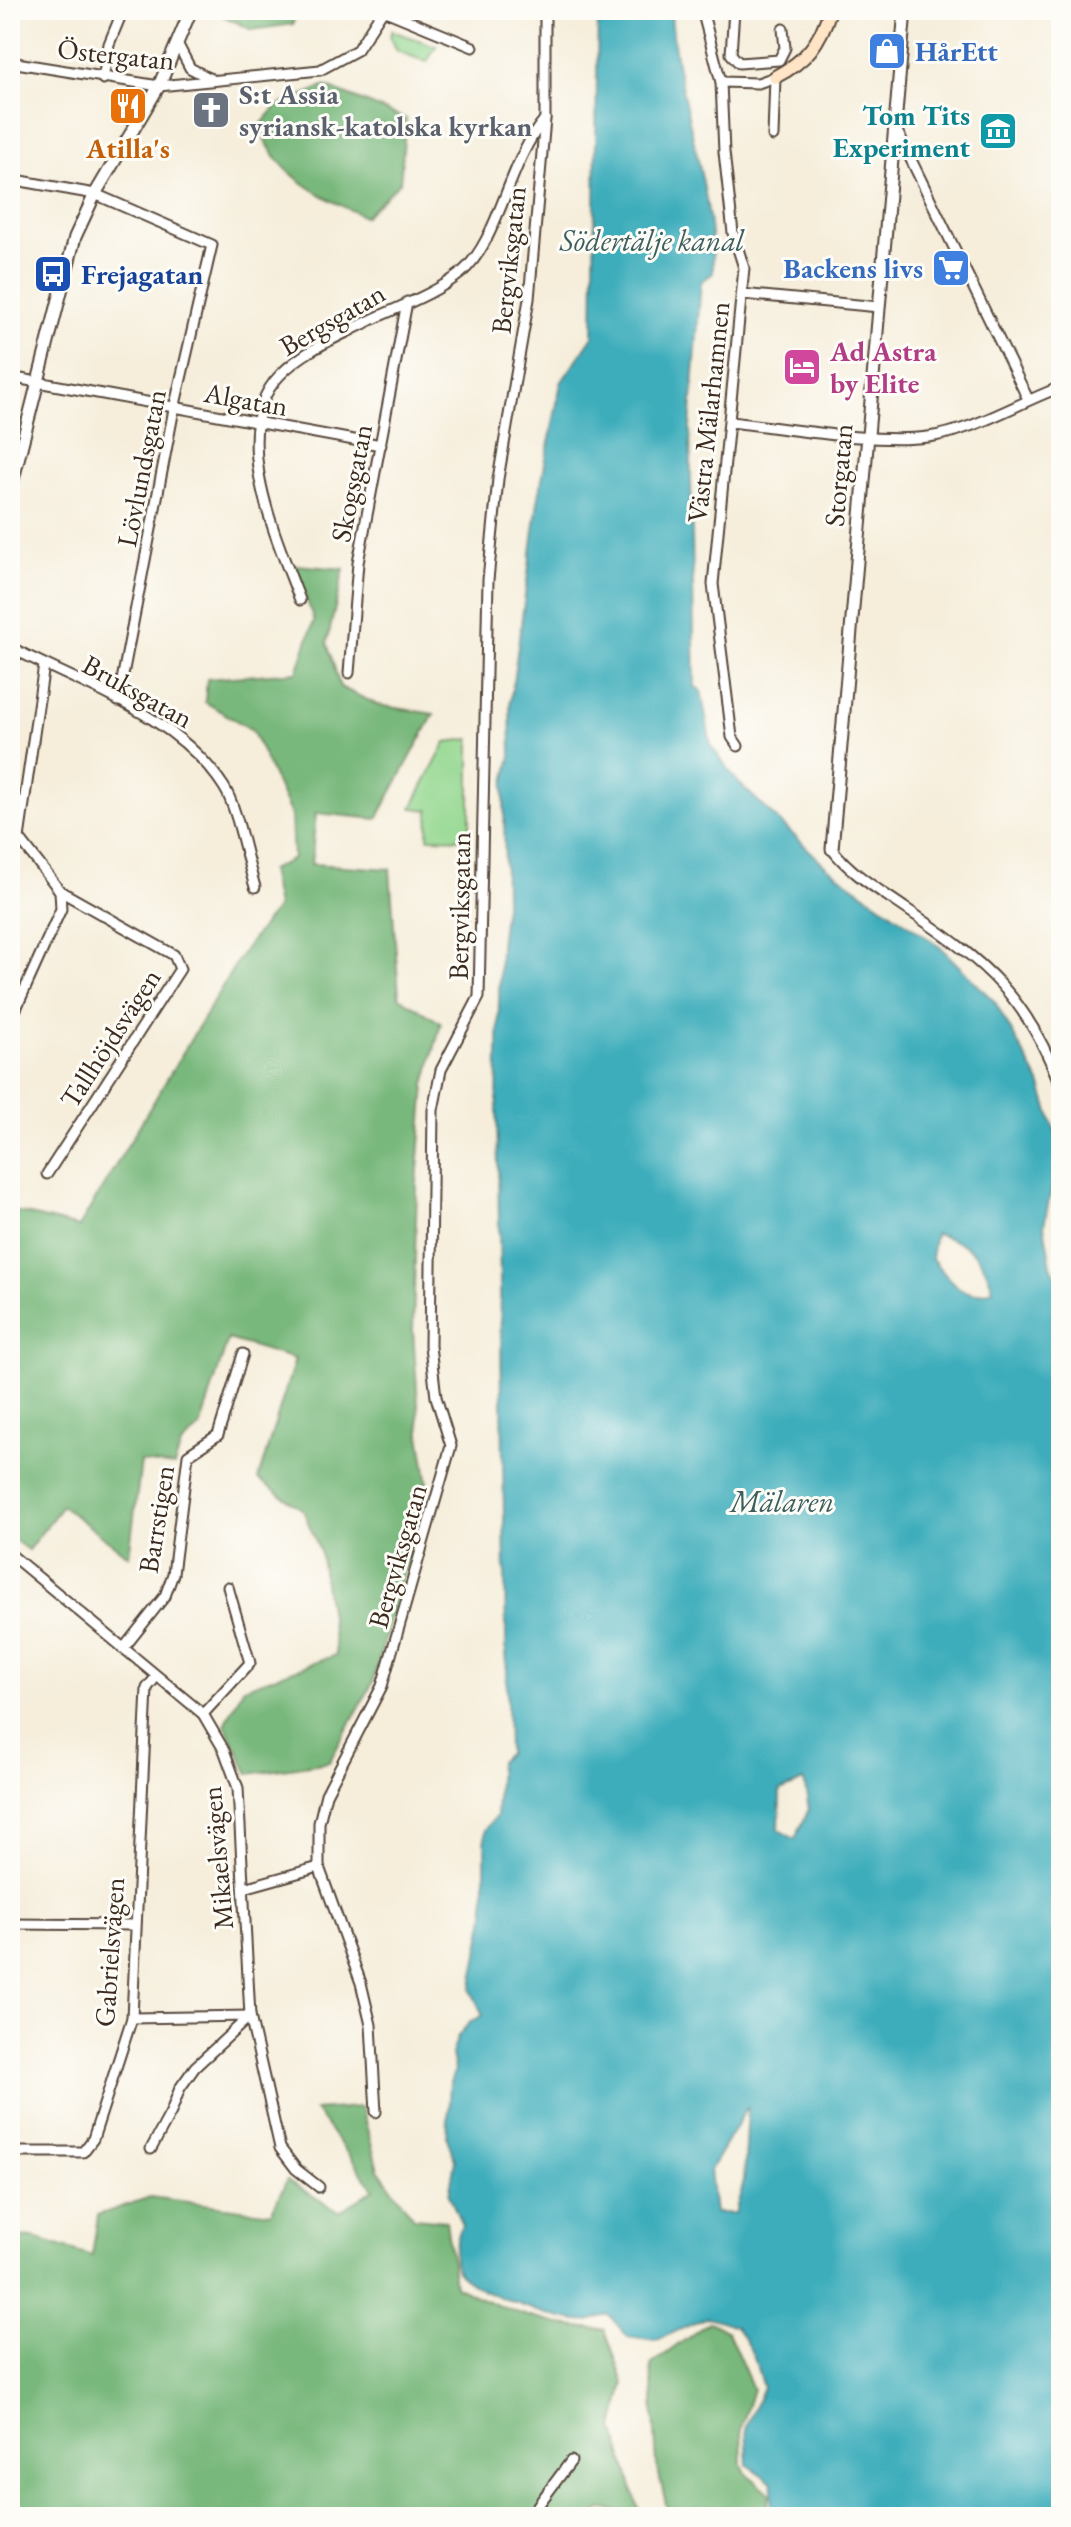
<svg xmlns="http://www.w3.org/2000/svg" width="1071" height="2527" viewBox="0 0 1071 2527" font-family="'EB Garamond',serif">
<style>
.green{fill:#95d891;stroke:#688158;stroke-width:2}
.forest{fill:#78b87b;stroke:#5a714c;stroke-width:2}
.water{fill:#3eadbb;stroke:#3c6c6c;stroke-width:2;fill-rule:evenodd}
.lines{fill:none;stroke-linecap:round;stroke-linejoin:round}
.minor-casing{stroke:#57473a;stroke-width:13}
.tertiary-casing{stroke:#57473a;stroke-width:15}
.secondary-casing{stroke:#57473a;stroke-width:16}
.minor{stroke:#fff;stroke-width:9}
.tertiary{stroke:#fff;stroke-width:11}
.secondary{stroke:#ffe4c6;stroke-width:12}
.labels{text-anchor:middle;stroke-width:6;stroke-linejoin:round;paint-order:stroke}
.shop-label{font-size:28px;font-weight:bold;fill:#366cbe;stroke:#fdfcf7;text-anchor:start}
.street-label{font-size:28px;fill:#3b2a1e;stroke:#fdfcf7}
.worship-label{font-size:28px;font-weight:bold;fill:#5b616d;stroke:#fdfcf7;text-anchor:start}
.culture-label{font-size:28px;font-weight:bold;fill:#0d838f;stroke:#fdfcf7;text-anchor:end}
.food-label{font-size:28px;font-weight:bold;fill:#c56008;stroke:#fdfcf7}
.transit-label{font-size:28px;font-weight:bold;fill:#164399;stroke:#fdfcf7;text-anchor:start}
.hotel-label{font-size:28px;font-weight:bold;fill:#b23c85;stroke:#fdfcf7;text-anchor:start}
.water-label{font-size:30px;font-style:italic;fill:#3c5e5d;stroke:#fdfcf7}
</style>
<rect width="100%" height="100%" fill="#fdfcf7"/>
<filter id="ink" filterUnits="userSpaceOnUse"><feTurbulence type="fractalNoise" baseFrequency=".0125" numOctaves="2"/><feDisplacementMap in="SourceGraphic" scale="16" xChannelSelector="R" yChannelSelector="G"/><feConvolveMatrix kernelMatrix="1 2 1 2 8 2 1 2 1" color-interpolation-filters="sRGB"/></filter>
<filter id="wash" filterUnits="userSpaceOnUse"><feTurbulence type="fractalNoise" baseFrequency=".006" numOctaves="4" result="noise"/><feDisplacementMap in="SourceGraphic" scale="32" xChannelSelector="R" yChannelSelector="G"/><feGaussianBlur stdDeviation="1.8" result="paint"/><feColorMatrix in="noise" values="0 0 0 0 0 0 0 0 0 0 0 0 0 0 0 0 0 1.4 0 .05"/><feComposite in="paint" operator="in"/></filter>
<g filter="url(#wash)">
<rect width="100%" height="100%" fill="#f6eedb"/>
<g class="green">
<path d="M392 31 436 46 427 62 397 51 390 36Z"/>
<path d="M470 739V839L428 838 429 810 412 808 446 742Z"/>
</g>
<g class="forest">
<path d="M211 10H295L293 24 252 30Z"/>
<path d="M325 86 406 119 400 182 364 217C317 193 280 178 259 127L277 106Z"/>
<path d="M295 565 344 569 327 642 340 687 378 705 434 714 377 819 316 813 311 864 390 869 399 997 441 1023 425 1085 417 1182 413 1330 420 1434 428 1485 372 1684 329 1762 249 1774 225 1725 243 1688 336 1655 320 1551 303 1510 258 1479 295 1359 228 1339 200 1428 181 1445 174 1466 141 1462 129 1556 62 1506 28 1550 10 1537V1210L79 1227 244 950 277 907 270 870 293 859 291 815 252 730 205 702 207 679 297 672 314 621Z"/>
<path d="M361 2107 378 2169 414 2218 446 2221 455 2286C501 2309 553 2329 605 2329L624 2383 614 2429 640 2513 601 2509 592 2517H10V2237L35 2238 92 2256 98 2215 150 2197 271 2213 287 2180 339 2212 374 2189 315 2110Z"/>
<path d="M709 2322 728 2332 753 2389 741 2428 742 2465 746 2473 770 2493 764 2517H669L657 2465 651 2365Z"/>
</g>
<path class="water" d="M598 10H671C675 98 714 184 713 273L701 282 690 428 695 687 701 690 711 746 738 782 827 867 939 946 995 1002 1040 1083 1060 1147 1044 1225 1051 1265 1061 1287V2517H770L773 2482 748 2465 746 2427 763 2388 753 2354 736 2326 708 2317 655 2341 628 2337 608 2314C598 2318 589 2323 578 2321 554 2318 471 2291 458 2272 449 2258 457 2239 462 2225L449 2195 455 2160 447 2138 450 2082 455 2070 452 2054 458 2036 469 2023 483 2015 471 1990 485 1916V1830L496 1816 499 1762 508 1753 497 1108 500 944 505 906 504 786 511 756 510 704 539 494 561 383 593 336ZM935 1234C969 1243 984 1256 993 1290 959 1301 952 1281 931 1258ZM804 1781 809 1809 795 1839 779 1830 780 1791ZM748 2106 744 2181 735 2213H715L710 2170Z"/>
</g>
<g filter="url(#ink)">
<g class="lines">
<defs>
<g id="minor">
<path d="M383 10 473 47"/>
<path d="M702 10 721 82 724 152 733 233 744 268 713 584 732 737 738 746"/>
<path d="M734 10 731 54 739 63 779 60 785 48 783 29"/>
<path d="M177 43 190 68 211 79"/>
<path d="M10 62 159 86 320 70 357 50 383 10"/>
<path d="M103 79 109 44 123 10"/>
<path d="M721 82 758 83 775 77 773 136"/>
<path d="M896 129 1028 399"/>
<path d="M10 179 95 194 212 245 174 409 118 701"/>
<path d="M742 294 879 307"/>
<path d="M10 377 381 445"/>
<path d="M730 422C786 428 873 444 928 437 974 431 1017 403 1061 387"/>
<path d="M300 600C277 539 226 430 280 375 304 350 338 337 369 321 398 307 435 294 461 273 500 240 508 161 545 119"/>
<path d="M10 647C83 686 177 714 224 787 237 807 247 861 255 887"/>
<path d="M44 665 19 838 60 891 174 955 180 969 47 1174"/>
<path d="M349 673 358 563 407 302"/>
<path d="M832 849C852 875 881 891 908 910 985 962 1028 997 1061 1088"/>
<path d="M10 853 19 838"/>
<path d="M10 1022 61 909 60 891"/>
<path d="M10 1554 203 1714 224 1750 238 1788 250 2016 280 2148 296 2169 319 2187"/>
<path d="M123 1649 165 1596 173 1574 188 1455 218 1435 243 1354"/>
<path d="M203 1714 250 1663 228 1587"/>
<path d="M244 1888 319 1867"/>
<path d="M10 1924 135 1925"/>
<path d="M132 2018 250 2016"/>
<path d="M376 2112 371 2025 361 1983 319 1867V1823L326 1794 382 1686 451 1446 436 1397 430 1346 433 1110 441 1070 479 997 488 580 498 479 529 299 545 119V10"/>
<path d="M151 2149 171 2112 180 2088 195 2067 250 2016"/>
<path d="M10 2152H83L93 2139 132 2018 147 1688 156 1677"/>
<path d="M537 2517 536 2508 571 2461"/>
</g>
<g id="tertiary">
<path d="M10 491 75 237 95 194 159 86 191 10"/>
<path d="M832 849 905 10"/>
</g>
<path id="secondary" d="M775 77C806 61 820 43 830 10"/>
</defs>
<use href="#minor" class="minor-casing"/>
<use href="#tertiary" class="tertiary-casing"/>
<use href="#secondary" class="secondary-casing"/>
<use href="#minor" class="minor"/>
<use href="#tertiary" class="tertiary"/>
<use href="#secondary" class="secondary"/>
</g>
</g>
<defs>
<symbol id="shop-square" viewBox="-11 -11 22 22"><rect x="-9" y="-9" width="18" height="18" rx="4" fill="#3f7fe0" stroke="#fdfcf7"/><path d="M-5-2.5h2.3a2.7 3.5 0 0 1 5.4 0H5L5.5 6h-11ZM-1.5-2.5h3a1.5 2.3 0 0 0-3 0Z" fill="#fff"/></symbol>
<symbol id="restaurant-square" viewBox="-11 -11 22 22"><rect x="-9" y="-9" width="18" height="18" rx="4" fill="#e8710a" stroke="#fdfcf7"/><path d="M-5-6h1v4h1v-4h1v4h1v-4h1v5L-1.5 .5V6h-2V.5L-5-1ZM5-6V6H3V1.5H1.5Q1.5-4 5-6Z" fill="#fff"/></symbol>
<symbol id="church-square" viewBox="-11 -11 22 22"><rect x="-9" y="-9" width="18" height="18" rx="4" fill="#6b7280" stroke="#fdfcf7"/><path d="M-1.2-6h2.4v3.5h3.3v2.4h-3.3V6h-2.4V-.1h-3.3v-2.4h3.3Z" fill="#fff"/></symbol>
<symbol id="museum-square" viewBox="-11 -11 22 22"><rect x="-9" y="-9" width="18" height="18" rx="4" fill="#0f9aa8" stroke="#fdfcf7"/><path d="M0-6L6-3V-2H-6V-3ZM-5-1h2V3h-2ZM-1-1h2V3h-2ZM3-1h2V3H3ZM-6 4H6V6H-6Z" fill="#fff"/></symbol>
<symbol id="supermarket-square" viewBox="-11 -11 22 22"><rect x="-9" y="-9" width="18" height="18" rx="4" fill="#3f7fe0" stroke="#fdfcf7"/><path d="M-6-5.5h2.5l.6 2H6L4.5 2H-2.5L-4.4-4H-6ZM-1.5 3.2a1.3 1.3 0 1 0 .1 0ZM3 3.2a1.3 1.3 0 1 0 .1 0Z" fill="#fff"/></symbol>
<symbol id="bus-square" viewBox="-11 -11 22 22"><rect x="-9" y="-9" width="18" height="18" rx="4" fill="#1a4fb4" stroke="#fdfcf7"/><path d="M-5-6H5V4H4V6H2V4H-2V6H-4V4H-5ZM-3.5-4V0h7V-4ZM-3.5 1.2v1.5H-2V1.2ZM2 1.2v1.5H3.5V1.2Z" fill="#fff"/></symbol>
<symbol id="hotel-square" viewBox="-11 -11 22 22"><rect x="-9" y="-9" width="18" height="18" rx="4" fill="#d1479c" stroke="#fdfcf7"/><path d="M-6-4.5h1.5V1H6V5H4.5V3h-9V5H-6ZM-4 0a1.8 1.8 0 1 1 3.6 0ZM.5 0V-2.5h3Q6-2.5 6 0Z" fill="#fff"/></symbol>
</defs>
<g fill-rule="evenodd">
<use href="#shop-square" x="865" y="29" width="44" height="44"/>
<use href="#restaurant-square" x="106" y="84" width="44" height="44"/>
<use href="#church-square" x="189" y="88" width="44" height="44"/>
<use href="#museum-square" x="976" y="109" width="44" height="44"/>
<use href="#supermarket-square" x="929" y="246" width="44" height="44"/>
<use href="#bus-square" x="31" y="252" width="44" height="44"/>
<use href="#hotel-square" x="780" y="345" width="44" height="44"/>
</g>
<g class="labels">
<g class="shop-label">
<text x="915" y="61">HårEtt</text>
<text x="923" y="278" text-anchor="end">Backens livs</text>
</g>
<g class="street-label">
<text transform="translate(116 54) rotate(6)" y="10">Östergatan</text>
<text transform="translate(508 260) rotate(-84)" y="10">Bergviksgatan</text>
<text transform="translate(332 319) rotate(-30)" y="10">Bergsgatan</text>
<text transform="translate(246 399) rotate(10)" y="10">Algatan</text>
<text transform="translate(708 412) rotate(-84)" y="10">Västra Mälarhamnen</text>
<text transform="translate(141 468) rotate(-79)" y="10">Lövlundsgatan</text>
<text transform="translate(838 475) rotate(-85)" y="10">Storgatan</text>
<text transform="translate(351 483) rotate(-79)" y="10">Skogsgatan</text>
<text transform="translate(138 691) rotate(29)" y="10">Bruksgatan</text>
<text transform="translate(459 906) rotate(-89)" y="10">Bergviksgatan</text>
<text transform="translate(110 1038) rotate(-57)" y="10">Tallhöjdsvägen</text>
<text transform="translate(156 1519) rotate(-81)" y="10">Barrstigen</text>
<text transform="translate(397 1556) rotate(-74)" y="10">Bergviksgatan</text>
<text transform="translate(217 1858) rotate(-95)" y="10">Mikaelsvägen</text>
<text transform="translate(109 1952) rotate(-86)" y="10">Gabrielsvägen</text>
</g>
<g class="worship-label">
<text x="239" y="104">S:t Assia<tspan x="239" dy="32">syriansk-katolska kyrkan</tspan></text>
</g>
<g class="culture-label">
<text x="970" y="125">Tom Tits<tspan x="970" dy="32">Experiment</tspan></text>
</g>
<g class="food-label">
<text x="128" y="158">Atilla's</text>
</g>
<g class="transit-label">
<text x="81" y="284">Frejagatan</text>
</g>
<g class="hotel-label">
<text x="830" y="361">Ad Astra<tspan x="830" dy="32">by Elite</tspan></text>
</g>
<g class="water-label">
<text x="652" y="251">Södertälje kanal</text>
<text x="782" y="1512">Mälaren</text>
</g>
</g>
<rect width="1071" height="2527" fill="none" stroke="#fdfcf7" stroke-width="40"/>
</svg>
